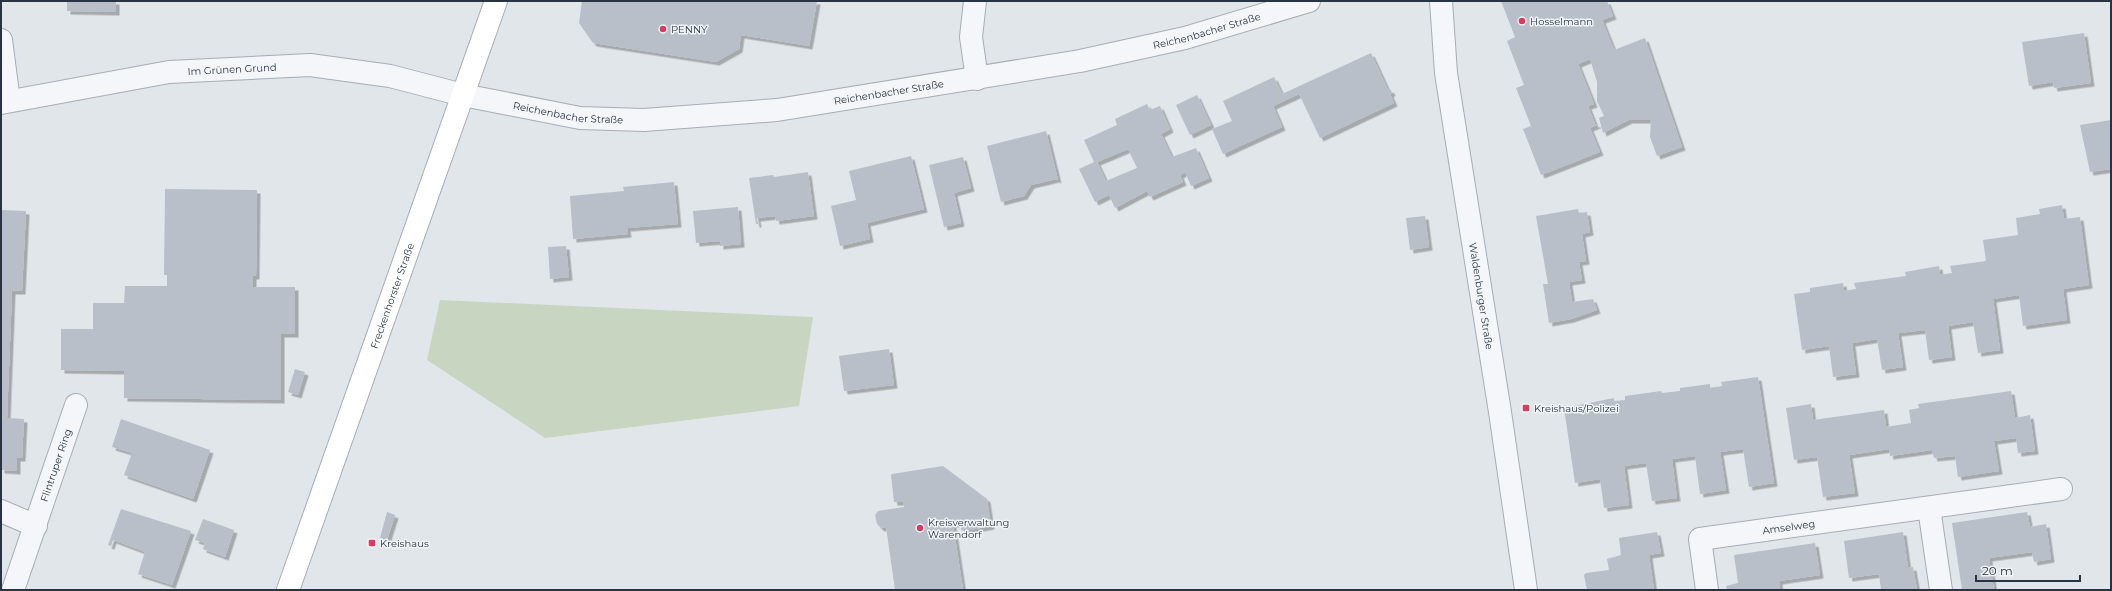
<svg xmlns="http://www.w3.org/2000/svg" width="2112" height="591" viewBox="0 0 2112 591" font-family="Montserrat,sans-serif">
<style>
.green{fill:#c8d6c1}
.building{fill:#b8bfc9;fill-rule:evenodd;filter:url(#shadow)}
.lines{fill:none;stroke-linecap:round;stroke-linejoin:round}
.minor-casing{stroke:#a6adb6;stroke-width:24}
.tertiary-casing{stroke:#a6adb6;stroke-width:24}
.secondary-casing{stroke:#a6adb6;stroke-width:24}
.minor{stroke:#f4f6f9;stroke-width:22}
.tertiary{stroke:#f4f6f9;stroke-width:22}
.secondary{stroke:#fff;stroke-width:22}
.poi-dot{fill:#da3c5e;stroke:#f1f4f8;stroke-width:1.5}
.labels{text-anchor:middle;stroke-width:3;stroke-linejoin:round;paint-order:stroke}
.poi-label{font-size:10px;fill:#283444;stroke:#f1f4f8;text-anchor:start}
.street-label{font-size:10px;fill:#283444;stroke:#f1f4f8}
</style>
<defs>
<filter id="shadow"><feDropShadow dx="3.5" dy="3.5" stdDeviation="0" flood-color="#0004"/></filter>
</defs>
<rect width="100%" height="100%" fill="#e1e6eb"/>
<path class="green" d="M440 300 813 317 799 406 545 438 427 360Z"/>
<g class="building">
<path d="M67 1H116V12L67 11Z"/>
<path d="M582 1H817L809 46 741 35 739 49 716 62 593 43 579 23Z"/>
<path d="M1501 1H1607L1613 16 1602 20 1614 50 1645 38 1682 147 1657 156 1650 137 1651 120H1629L1603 133 1599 118 1604 116 1597 101V82L1590 59 1578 64 1594 104 1588 106 1595 124H1599L1590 128 1600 152 1541 175 1523 129 1531 126 1516 88 1524 85 1507 41 1515 37Z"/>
<path d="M2084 33 2091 83 2054 88 2053 82 2029 86 2022 42Z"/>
<path d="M1371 53 1388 90 1390 89 1392 92 1390 94 1394 103 1320 138 1299 94 1273 106 1282 127 1223 154 1212 129 1232 121 1223 101 1274 77 1282 94Z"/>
<path d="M1197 95 1211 125 1190 135 1176 105Z"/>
<path d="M1147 104 1150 110 1160 106 1170 129 1161 134 1172 157 1196 148 1209 178 1191 186 1185 172 1180 175 1183 182 1150 197 1147 191 1115 208 1109 195 1095 202 1079 169 1094 162 1084 140 1117 125 1115 119ZM1128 149 1137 168 1106 181 1097 162Z"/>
<path d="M2111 120V169L2090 172 2080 125Z"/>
<path d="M1046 131 1058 180 1056 179 1031 185 1024 196 1001 202 987 146Z"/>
<path d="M911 156 924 209 867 223 870 239 840 246 831 206 856 200 849 171Z"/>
<path d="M963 157 971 188 954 193 961 223 944 227 929 165Z"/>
<path d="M808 172 814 216 776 221 775 216 757 218 758 224H756L749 178 773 175 774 177Z"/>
<path d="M674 182 678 224 627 228 628 234 573 239 570 196 624 191 623 187Z"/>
<path d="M165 189 257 190 256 276H253V287H295V334H281V400L124 398V371L61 370V329H93V303H124L125 286H167V275H164Z"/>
<path d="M2062 205 2064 219 2080 217 2089 285 2063 289 2067 320 2023 326 2019 295 1993 299 2000 350 1978 353 1973 322 1948 326 1952 357 1929 360 1925 330 1898 333 1903 367 1882 370 1877 339 1852 343 1856 374 1833 377 1829 346 1802 350 1794 294 1810 292V288L1843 283 1844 291 1856 289 1854 283 1906 276 1905 272 1939 266 1940 275 1952 273 1950 266 1986 261 1983 240 2018 235 2016 218 2040 214 2039 209Z"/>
<path d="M738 207 741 244 720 246V241L696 243 693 211Z"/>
<path d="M1578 209 1579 213 1587 212 1590 232 1582 234 1586 261 1579 262 1582 280 1569 282 1572 302 1593 299 1597 310 1571 319 1549 323 1543 284H1548L1536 216Z"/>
<path d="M1 210 26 211 22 291H12L7 418 24 419 22 458H17V471L1 470Z"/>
<path d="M1425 216 1429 247 1410 250 1406 218Z"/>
<path d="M566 246 569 277 550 279 548 247Z"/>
<path d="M889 349 894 385 844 391 839 356Z"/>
<path d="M295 369 305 372 298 395 288 392Z"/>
<path d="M1758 377 1774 483 1749 487 1743 449 1720 452 1726 490 1700 494 1695 456 1672 459 1677 498 1652 501 1646 463 1624 466 1629 505 1604 508 1600 479 1575 483 1564 408 1614 398V401L1625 400V396L1661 391 1662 393 1680 391V388L1710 384V388L1722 386 1721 382Z"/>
<path d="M2011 391 2015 418 2030 415 2035 451 2018 453 2016 438 1994 441 1999 471 1958 477 1955 456 1934 458 1932 450 1890 456 1889 449 1849 455 1855 493 1823 497 1817 457 1794 460 1786 408 1811 404 1813 420 1884 410 1886 427 1911 423 1909 410 1919 408 1918 404Z"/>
<path d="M121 419 210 450 193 499 124 475 132 453 112 447Z"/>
<path d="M943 466 987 499 991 526 964 531 961 530V523L953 524 963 590H895L886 527 881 528 877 524 875 515 878 511 904 507 903 502H894L891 475 892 474Z"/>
<path d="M121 509 191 531 172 585 138 574 145 552 113 540 111 546 108 545Z"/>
<path d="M387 512 395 515 387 540 380 538Z"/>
<path d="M2027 512 2030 527 2046 524 2051 559 2034 562 2032 552 1989 558 1994 590H1962L1952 523Z"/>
<path d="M203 519 234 530 225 557 203 549 205 543 195 540Z"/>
<path d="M1657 532 1661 553 1649 555 1654 590H1587L1584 575 1586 573 1609 570 1607 559 1621 555 1619 538Z"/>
<path d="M1903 532 1908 568 1913 567 1917 590H1881L1879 574 1849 578 1844 541Z"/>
<path d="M1815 543 1820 575 1779 581 1780 590H1727L1726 586 1738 583 1734 555Z"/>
</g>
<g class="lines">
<defs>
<g id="minor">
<path d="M975 1 971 37 977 79"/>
<path id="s1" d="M1441 1 1446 73 1500 412 1526 590"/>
<path d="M1 40 9 101"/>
<path d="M1929 508 1941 590"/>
<path d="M1 511 36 526"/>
<path id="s2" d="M13 590 76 405"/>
<path id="s3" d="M1707 590 1700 539 2061 489"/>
</g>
<g id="tertiary">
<path id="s4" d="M1 103 169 72 310 65 390 76 463 95 580 118 644 120 777 110 1080 61 1185 38 1309 1"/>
</g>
<g id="secondary">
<path id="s5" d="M288 590 496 1"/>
</g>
</defs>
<use href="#minor" class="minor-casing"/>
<use href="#tertiary" class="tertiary-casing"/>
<use href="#secondary" class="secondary-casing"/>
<use href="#minor" class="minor"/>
<use href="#tertiary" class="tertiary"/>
<use href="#secondary" class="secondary"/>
</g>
<g class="poi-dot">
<circle cx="1522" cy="21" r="4"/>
<circle cx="663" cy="29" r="4"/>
<rect x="1522" y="404" width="8" height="8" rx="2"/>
<circle cx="920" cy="528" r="4"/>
<rect x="368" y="539" width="8" height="8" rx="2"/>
</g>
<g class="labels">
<g class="poi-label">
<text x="1530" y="25">Hosselmann</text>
<text x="671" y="33">PENNY</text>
<text x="1534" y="412">Kreishaus/Polizei</text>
<text x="928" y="526">Kreisverwaltung<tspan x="928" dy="12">Warendorf</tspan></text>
<text x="380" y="547">Kreishaus</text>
</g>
<g class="street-label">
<text dy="4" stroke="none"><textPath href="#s4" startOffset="1222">Reichenbacher Straße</textPath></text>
<text dy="4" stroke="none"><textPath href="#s4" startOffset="234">Im Grünen Grund</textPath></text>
<text dy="4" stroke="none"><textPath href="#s4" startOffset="898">Reichenbacher Straße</textPath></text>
<text dy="4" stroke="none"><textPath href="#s4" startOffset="575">Reichenbacher Straße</textPath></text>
<text dy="4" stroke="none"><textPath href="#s5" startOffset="312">Freckenhorster Straße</textPath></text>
<text dy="4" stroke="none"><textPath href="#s1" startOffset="298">Waldenburger Straße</textPath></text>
<text dy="4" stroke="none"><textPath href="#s2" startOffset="132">Flintruper Ring</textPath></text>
<text dy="4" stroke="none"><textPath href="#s3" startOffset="141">Amselweg</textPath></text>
</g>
</g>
<rect width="2112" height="591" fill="none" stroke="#283444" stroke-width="4"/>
<path d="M1976 575v6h104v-6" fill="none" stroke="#283444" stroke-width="2"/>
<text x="1982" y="575" font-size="12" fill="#283444" stroke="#f1f4f8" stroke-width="3" paint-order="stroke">20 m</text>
</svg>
